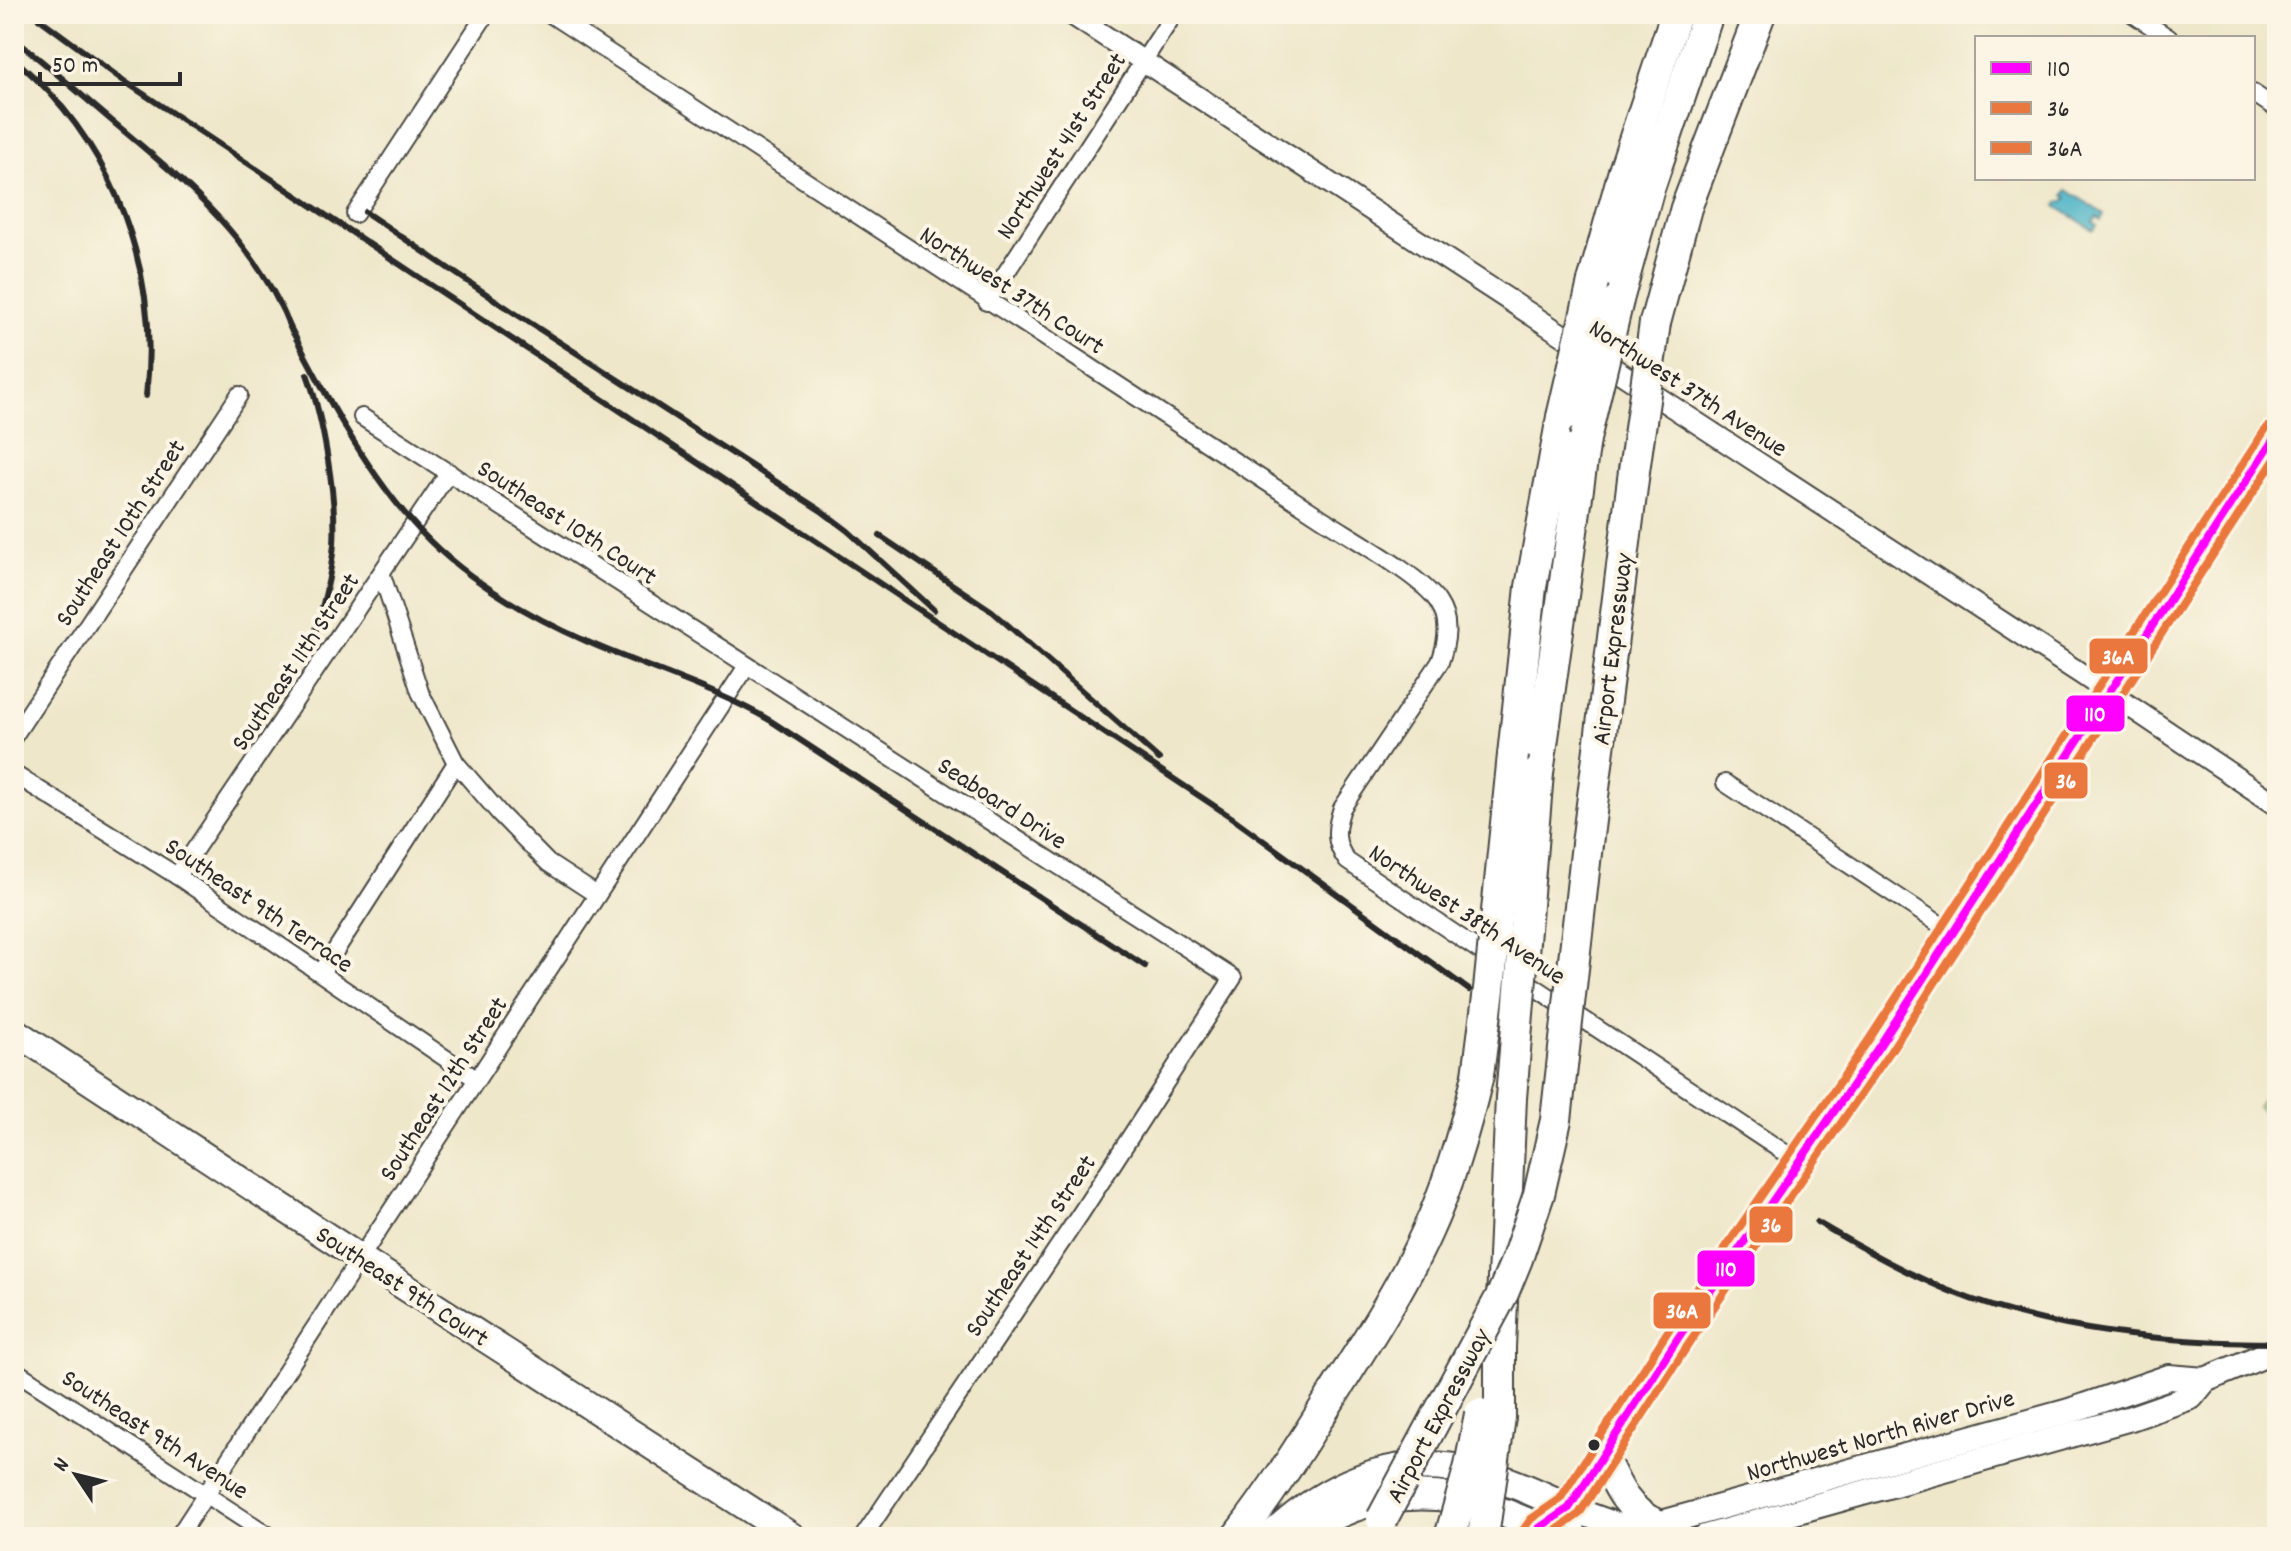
<svg xmlns="http://www.w3.org/2000/svg" width="2291" height="1551" viewBox="0 0 2291 1551" font-family="Dekko,sans-serif">
<style>
.green{fill:#a9d886;stroke:#6a8258;stroke-width:2}
.water{fill:#49b3c7;stroke:#3a6f79;stroke-width:2}
.lines{fill:none;stroke-linecap:round;stroke-linejoin:round}
.minor-casing{stroke:#484743;stroke-width:20}
.tertiary-casing{stroke:#484743;stroke-width:24}
.secondary-casing{stroke:#484743;stroke-width:28}
.primary-casing{stroke:#484743;stroke-width:30}
.trunk-casing{stroke:#484743;stroke-width:32}
.motorway-casing{stroke:#484743;stroke-width:34}
.minor{stroke:#fff;stroke-width:16}
.tertiary{stroke:#fff;stroke-width:20}
.secondary{stroke:#fff;stroke-width:24}
.primary{stroke:#fff;stroke-width:26}
.trunk{stroke:#fff;stroke-width:28}
.motorway{stroke:#fff;stroke-width:30}
.rail{stroke:#2b2b2b;stroke-width:6}
.motorway-bridge-casing{stroke:#484743;stroke-width:34;stroke-linecap:butt}
.motorway-bridge{stroke:#fff;stroke-width:30}
.bus-1-casing{stroke:#fcf5e5;stroke-width:14}
.bus-2-casing{stroke:#fcf5e5;stroke-width:14}
.bus-3-casing{stroke:#fcf5e5;stroke-width:14}
.bus-1{stroke:#f0f;stroke-width:8}
.bus-2{stroke:#ea783e;stroke-width:8}
.bus-3{stroke:#ea783e;stroke-width:8}
.bus-dot{fill:#2b2b2b;stroke:#fcf5e5;stroke-width:3}
.labels{text-anchor:middle;stroke-width:8;stroke-linejoin:round;paint-order:stroke}
.street-label{font-size:26px;fill:#2b2b2b;stroke:#fcf5e5}
.line-badge{stroke:#fcf5e5;stroke-width:3}
.badge-label{font-size:22px;text-anchor:middle;font-weight:bold;fill:#fff}
</style>
<rect width="100%" height="100%" fill="#fcf5e5"/>
<filter id="ink" filterUnits="userSpaceOnUse"><feTurbulence type="fractalNoise" baseFrequency=".0125" numOctaves="2"/><feDisplacementMap in="SourceGraphic" scale="16" xChannelSelector="R" yChannelSelector="G"/><feConvolveMatrix kernelMatrix="1 2 1 2 8 2 1 2 1" color-interpolation-filters="sRGB"/></filter>
<filter id="wash" filterUnits="userSpaceOnUse"><feTurbulence type="fractalNoise" baseFrequency=".006" numOctaves="4" result="noise"/><feDisplacementMap in="SourceGraphic" scale="32" xChannelSelector="R" yChannelSelector="G"/><feGaussianBlur stdDeviation="1.8" result="paint"/><feColorMatrix in="noise" values="0 0 0 0 0 0 0 0 0 0 0 0 0 0 0 0 0 1.4 0 .05"/><feComposite in="paint" operator="in"/></filter>
<g filter="url(#wash)">
<rect width="100%" height="100%" fill="#eee7ca"/>
<path class="green" d="M2277 1078V1121L2257 1107Z"/>
<path class="water" d="M2067 190 2104 214 2101 220 2097 217 2093 222 2097 225 2093 230 2056 206 2060 201 2063 202 2067 198 2064 195Z"/>
</g>
<g filter="url(#ink)">
<g class="lines">
<defs>
<g id="minor">
<path d="M550 14 1320 517C1347 535 1423 577 1438 602 1451 621 1447 642 1440 662L1342 808C1335 829 1334 843 1347 861L1495 961"/>
<path d="M2133 14 2169 38"/>
<path d="M2253 93 2277 109"/>
<path d="M355 214 486 14"/>
<path d="M987 302 1174 14"/>
<path d="M362 417 1233 978 1081 1213 863 1537"/>
<path d="M382 575 420 692 456 763 500 814 548 863 597 895"/>
<path d="M14 736 239 395"/>
<path d="M14 774 177 876 476 1079"/>
<path d="M1725 783 1953 933"/>
<path d="M177 876 449 472"/>
<path d="M321 973 456 763"/>
<path d="M1518 976 1800 1163"/>
<path d="M14 1370 271 1537"/>
<path d="M178 1537 747 666"/>
</g>
<path id="tertiary" d="M1071 14 2083 675 2277 805"/>
<g id="secondary">
<path d="M1569 1508 1619 1526 1658 1524 2069 1411 2169 1377 2205 1380"/>
<path d="M1705 1537 2131 1418 2191 1397 2205 1380 2277 1350"/>
</g>
<path id="primary" d="M14 1031 360 1258 793 1537"/>
<g id="trunk">
<path d="M1603 1456C1616 1484 1627 1512 1658 1524"/>
<path d="M1271 1537C1328 1483 1393 1454 1472 1471 1506 1478 1538 1494 1569 1508"/>
<path d="M1300 1537C1352 1497 1419 1485 1483 1505 1510 1514 1536 1527 1564 1537"/>
<path d="M1571 1537 1569 1508 1678 1338 1880 1045 2277 434"/>
</g>
<g id="motorway">
<path d="M1593 282 1624 171 1676 14"/>
<path d="M1618 300 1648 191 1708 14"/>
<path d="M1655 323 1686 208 1760 14"/>
<path d="M1513 755 1531 587 1562 417"/>
<path d="M1538 773 1585 439"/>
<path d="M1587 844 1634 471"/>
<path d="M1500 1417V1347L1511 1098"/>
<path d="M1237 1537C1272 1492 1302 1444 1332 1396 1366 1342 1401 1289 1427 1232 1450 1182 1465 1129 1478 1075"/>
</g>
</defs>
<use href="#minor" class="minor-casing"/>
<use href="#tertiary" class="tertiary-casing"/>
<use href="#secondary" class="secondary-casing"/>
<use href="#primary" class="primary-casing"/>
<use href="#trunk" class="trunk-casing"/>
<use href="#motorway" class="motorway-casing"/>
<use href="#minor" class="minor"/>
<use href="#tertiary" class="tertiary"/>
<use href="#secondary" class="secondary"/>
<use href="#primary" class="primary"/>
<use href="#trunk" class="trunk"/>
<use href="#motorway" class="motorway"/>
<g class="rail">
<path d="M33 14 124 81 1231 817 1469 990"/>
<path d="M14 39C48 65 80 94 112 121 184 181 258 242 292 332"/>
<path d="M14 58C26 70 39 81 50 93 124 174 159 287 146 396"/>
<path d="M365 212 513 312 823 512 848 531 934 610"/>
<path d="M288 323C324 392 362 465 413 523 458 575 526 615 588 642 649 669 712 687 771 721L1145 966"/>
<path d="M307 374C323 417 337 498 334 544 331 577 322 609 313 640"/>
<path d="M880 536 992 611 1159 759"/>
<path d="M1817 1222C1859 1247 1902 1271 1947 1290 2050 1332 2166 1343 2277 1343"/>
</g>
<defs>
<g id="motorway-bridge">
<path d="M1562 417 1593 282"/>
<path d="M1585 439 1618 300"/>
<path d="M1634 471 1655 323"/>
<path d="M1478 1075 1489 989 1513 755"/>
<path d="M1511 1098 1538 773"/>
<path d="M1382 1519 1503 1293 1517 1259 1539 1194 1556 1120 1587 844"/>
<path d="M1450 1537 1470 1466 1480 1414"/>
<path d="M1483 1537 1500 1417"/>
</g>
</defs>
<use href="#motorway-bridge" class="motorway-bridge-casing"/>
<use href="#motorway-bridge" class="motorway-bridge"/>
<defs>
<path id="bus-1" d="M1533 1537 1539 1528 1569 1508 1678 1338 1880 1045 2277 434"/>
<path id="bus-2" d="M1547 1537 1579 1514 1688 1345 1890 1052 2277 456"/>
<path id="bus-3" d="M1523 1530 1531 1519 1560 1499 1668 1331 1870 1038 2267 427"/>
</defs>
<use href="#bus-1" class="bus-1-casing"/>
<use href="#bus-2" class="bus-2-casing"/>
<use href="#bus-3" class="bus-3-casing"/>
<use href="#bus-1" class="bus-1"/>
<use href="#bus-2" class="bus-2"/>
<use href="#bus-3" class="bus-3"/>
</g>
</g>
<circle class="bus-dot" cx="1594" cy="1445" r="7"/>
<g class="labels">
<g class="street-label">
<text transform="translate(1060 145) rotate(-57)" y="9">Northwest 41st Street</text>
<text transform="translate(1013 289) rotate(33)" y="9">Northwest 37th Court</text>
<text transform="translate(1689 387) rotate(33)" y="9">Northwest 37th Avenue</text>
<text transform="translate(568 521) rotate(33)" y="9">Southeast 10th Court</text>
<text transform="translate(119 532) rotate(-57)" y="9">Southeast 10th Street</text>
<text transform="translate(1611 649) rotate(-83)" y="9">Airport Expressway</text>
<text transform="translate(294 661) rotate(-56)" y="9">Southeast 11th Street</text>
<text transform="translate(1003 802) rotate(33)" y="9">Seaboard Drive</text>
<text transform="translate(260 904) rotate(34)" y="9">Southeast 9th Terrace</text>
<text transform="translate(1468 913) rotate(34)" y="9">Northwest 38th Avenue</text>
<text transform="translate(442 1088) rotate(-57)" y="9">Southeast 12th Street</text>
<text transform="translate(1029 1245) rotate(-56)" y="9">Southeast 14th Street</text>
<text transform="translate(403 1285) rotate(33)" y="9">Southeast 9th Court</text>
<text transform="translate(1437 1415) rotate(-62)" y="9">Airport Expressway</text>
<text transform="translate(156 1433) rotate(33)" y="9">Southeast 9th Avenue</text>
<text transform="translate(1880 1434) rotate(-16)" y="9">Northwest North River Drive</text>
</g>
</g>
<g class="line-badge">
<rect x="2088" y="637" width="61" height="38" rx="8" fill="#ea783e"/>
<rect x="2065" y="694" width="61" height="39" rx="8" fill="#f0f"/>
<rect x="2043" y="761" width="46" height="39" rx="8" fill="#ea783e"/>
<rect x="1748" y="1205" width="46" height="39" rx="8" fill="#ea783e"/>
<rect x="1696" y="1249" width="60" height="39" rx="8" fill="#f0f"/>
<rect x="1652" y="1291" width="60" height="39" rx="8" fill="#ea783e"/>
</g>
<g class="badge-label">
<text x="2118" y="664">36A</text>
<text x="2095" y="721">110</text>
<text x="2066" y="788">36</text>
<text x="1771" y="1232">36</text>
<text x="1726" y="1276">110</text>
<text x="1682" y="1318">36A</text>
</g>
<rect width="2291" height="1551" fill="none" stroke="#fcf5e5" stroke-width="48"/>
<rect x="1975" y="36" width="280" height="144" fill="#fcf5e5" stroke="#a8a49b" stroke-width="2"/>
<rect x="1991" y="62" width="40" height="12" fill="#ff00ff" stroke="#a8a49b" stroke-width="2"/>
<text x="2047" y="76" font-size="24" fill="#2b2b2b">110</text>
<rect x="1991" y="102" width="40" height="12" fill="#ea783e" stroke="#a8a49b" stroke-width="2"/>
<text x="2047" y="116" font-size="24" fill="#2b2b2b">36</text>
<rect x="1991" y="142" width="40" height="12" fill="#ea783e" stroke="#a8a49b" stroke-width="2"/>
<text x="2047" y="156" font-size="24" fill="#2b2b2b">36A</text>
<g transform="translate(76 1475) rotate(305)" stroke="#fcf5e5" stroke-width="6" paint-order="stroke">
<path d="M0-6L14 30L0 20L-14 30Z" fill="#2b2b2b"/>
<text y="-12" font-size="22" font-weight="bold" text-anchor="middle" fill="#2b2b2b">N</text>
</g>
<path d="M40 72v12h140v-12" fill="none" stroke="#2b2b2b" stroke-width="4"/>
<text x="52" y="72" font-size="24" fill="#2b2b2b" stroke="#fcf5e5" stroke-width="6" paint-order="stroke">50 m</text>
</svg>
